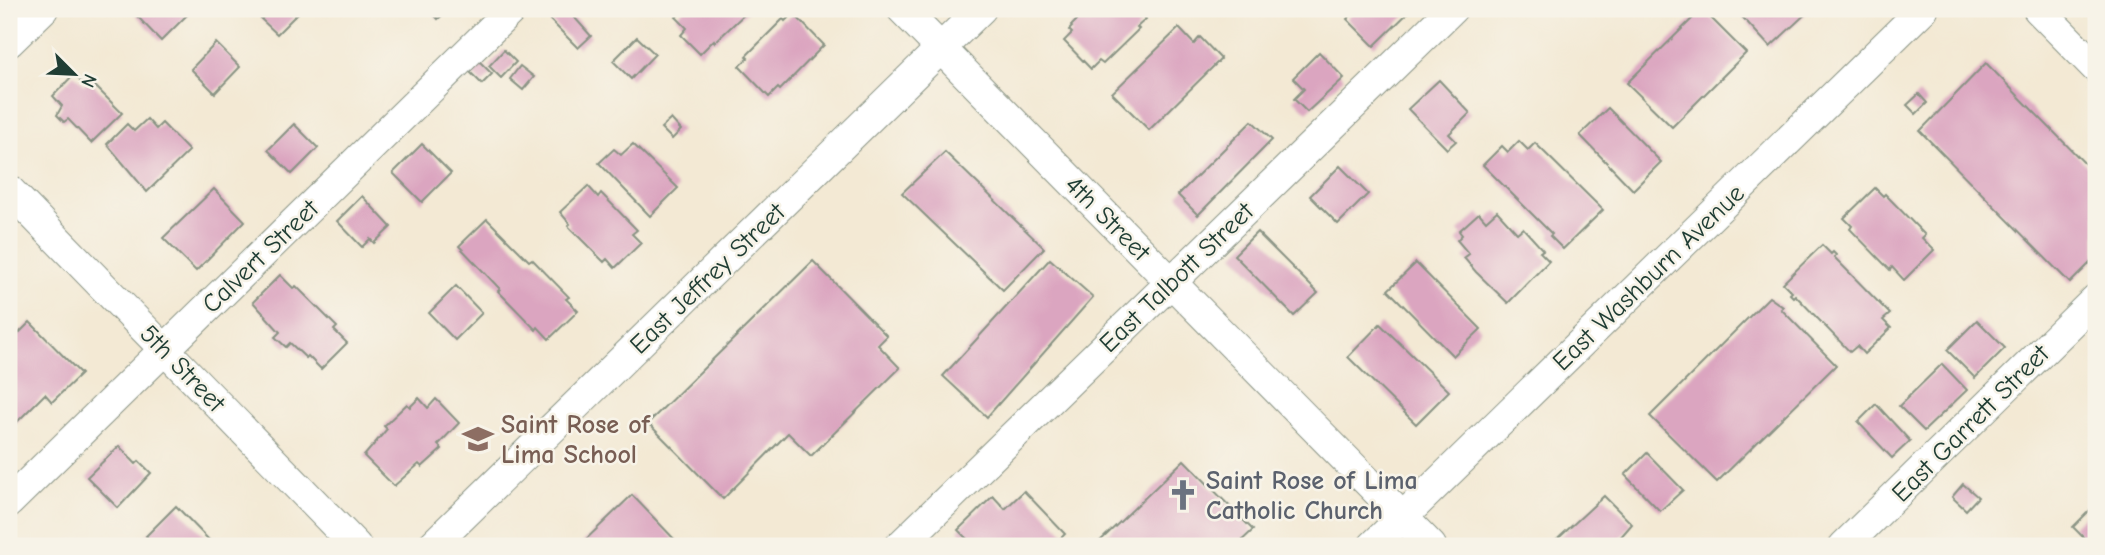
<svg xmlns="http://www.w3.org/2000/svg" width="2105" height="555" viewBox="0 0 2105 555" font-family="'Comic Neue',sans-serif">
<style>
.building{fill:#dba5c0}
.lines{fill:none;stroke-linecap:round;stroke-linejoin:round}
.minor-casing{stroke:#899384;stroke-width:32}
.minor{stroke:#fff;stroke-width:30}
.labels{text-anchor:middle;stroke-width:5;stroke-linejoin:round;paint-order:stroke}
.street-label{font-size:26px;fill:#1f3d34;stroke:#f7f3e8}
.education-label{font-size:26px;font-weight:bold;fill:#785e54;stroke:#f7f3e8;text-anchor:start}
.worship-label{font-size:26px;font-weight:bold;fill:#5b616d;stroke:#f7f3e8;text-anchor:start}
</style>
<rect width="100%" height="100%" fill="#f7f3e8"/>
<filter id="ink" filterUnits="userSpaceOnUse"><feTurbulence type="fractalNoise" baseFrequency=".0143" numOctaves="2"/><feDisplacementMap in="SourceGraphic" scale="14" xChannelSelector="R" yChannelSelector="G"/><feConvolveMatrix kernelMatrix="1 2 1 2 8 2 1 2 1" color-interpolation-filters="sRGB"/></filter>
<filter id="wash" filterUnits="userSpaceOnUse"><feTurbulence type="fractalNoise" baseFrequency=".00686" numOctaves="4" result="noise"/><feDisplacementMap in="SourceGraphic" scale="28" xChannelSelector="R" yChannelSelector="G"/><feGaussianBlur stdDeviation="1.57" result="paint"/><feColorMatrix in="noise" values="0 0 0 0 0 0 0 0 0 0 0 0 0 0 0 0 0 1.4 0 .05"/><feComposite in="paint" operator="in"/></filter>
<g filter="url(#wash)">
<rect width="100%" height="100%" fill="#f3e9d4"/>
<g id="blocks">
<g class="building">
<path d="M140 9H183L188 14 161 41 135 14Z"/>
<path d="M271 9H302L277 34 261 19Z"/>
<path d="M429 9H449L438 19Z"/>
<path d="M561 9H567L591 36 578 48 550 20Z"/>
<path d="M684 9H750L715 42 714 40 700 54 681 35 687 28 676 17Z"/>
<path d="M1088 9H1137L1146 19 1137 27 1139 29 1103 64 1099 61 1091 69 1064 41 1072 33 1069 30 1072 27 1071 26Z"/>
<path d="M1357 9H1412L1374 46 1347 19Z"/>
<path d="M1702 9 1746 53 1672 127 1627 83Z"/>
<path d="M1735 9H1811L1770 47Z"/>
<path d="M793 13 824 45 780 90 778 88 769 97 739 66 748 58 746 56 783 19 785 21Z"/>
<path d="M1179 28 1194 44 1200 37 1221 59 1149 130 1112 93Z"/>
<path d="M637 37 655 54 631 79 613 61Z"/>
<path d="M216 43 240 67 215 93 191 69Z"/>
<path d="M504 50 516 62 501 78 489 66Z"/>
<path d="M1319 52 1344 78 1307 112 1294 99 1304 89 1293 78Z"/>
<path d="M479 61 492 74 482 84 469 71Z"/>
<path d="M1986 63 2096 175V257L2070 283 1920 131Z"/>
<path d="M520 66 534 77 523 90 510 79Z"/>
<path d="M74 74 84 85 89 80 122 113 91 143 68 119 64 122 57 115 62 106 53 96Z"/>
<path d="M1439 80 1470 113 1449 134 1456 141 1447 149 1408 109Z"/>
<path d="M1919 94 1927 103 1916 114 1907 105Z"/>
<path d="M1608 108 1661 162 1633 190 1580 135Z"/>
<path d="M147 119 156 129 162 123 189 151 147 192 107 144 127 124 134 131Z"/>
<path d="M671 119 681 130 672 139 661 128Z"/>
<path d="M1252 121 1272 140 1198 215 1178 195Z"/>
<path d="M294 124 318 148 292 174 268 150Z"/>
<path d="M1519 141 1528 150 1535 143 1603 210 1563 249 1550 236 1552 234 1483 165 1502 146 1508 152Z"/>
<path d="M422 144 451 173 422 202 393 173Z"/>
<path d="M633 144 678 188 650 216 599 163 614 149 621 155Z"/>
<path d="M945 152 1044 248 1003 290 902 193Z"/>
<path d="M1340 166 1368 194 1338 224 1310 196Z"/>
<path d="M588 186 598 197 601 193 637 230 632 234 641 243 615 268 607 259 604 262 568 226 570 224 560 212Z"/>
<path d="M1875 188 1883 196 1885 194 1925 235 1922 238 1934 250 1904 280 1892 267 1890 270 1850 229 1852 226 1844 218Z"/>
<path d="M214 189 245 221 196 271 163 238Z"/>
<path d="M362 196 391 227 374 243 370 239 362 247 337 221Z"/>
<path d="M1497 211 1517 233 1523 228 1543 250 1540 252 1549 261 1508 303 1476 272 1464 258 1469 254 1457 240 1462 235 1459 231 1479 213 1486 221Z"/>
<path d="M487 219 529 261 532 259 569 297 566 299 578 311 549 339 538 327 536 330 498 291 500 289 459 246Z"/>
<path d="M1257 232 1318 293 1294 316 1234 255Z"/>
<path d="M1822 245 1831 254 1833 252 1836 255 1834 257 1890 314 1883 320 1891 328 1864 354 1857 346 1850 352 1795 295 1793 297 1790 294 1792 292 1783 283Z"/>
<path d="M1050 259 1093 297 987 417 943 376Z"/>
<path d="M813 261 887 336 878 345 900 368 811 456 788 433 723 499 648 423Z"/>
<path d="M1416 263 1481 329 1453 356 1388 290Z"/>
<path d="M280 275 293 288 296 286 337 327 334 330 347 343 321 369 308 356 306 358 290 343 286 347 275 337 280 332 253 302Z"/>
<path d="M456 286 482 313 455 340 429 313Z"/>
<path d="M1769 297 1783 307 1781 309 1836 365 1717 482 1650 416Z"/>
<path d="M1977 320 2005 348 1975 378 1947 350Z"/>
<path d="M30 322 81 374 52 402 45 394 9 430V343Z"/>
<path d="M1380 324 1449 391 1416 424 1348 357Z"/>
<path d="M1942 364 1967 390 1924 431 1899 406Z"/>
<path d="M419 398 428 408 436 399 459 423 438 445 442 449 422 467 419 464 394 486 364 456 387 429 384 426 407 404 410 407Z"/>
<path d="M1876 404 1910 441 1892 458 1858 422Z"/>
<path d="M119 446 136 464 139 461 151 473 118 508 87 477Z"/>
<path d="M1647 453 1683 490 1660 511 1625 475Z"/>
<path d="M1184 460 1253 530 1236 546H1095Z"/>
<path d="M1963 484 1978 497 1966 510 1952 497Z"/>
<path d="M1024 491 1065 534 1053 546H967L971 543 958 530 993 496 1005 509Z"/>
<path d="M632 495 677 542 672 546H579Z"/>
<path d="M1604 496 1632 524 1613 546H1550Z"/>
<path d="M2095 505 2096 546H2088L2090 544 2073 527Z"/>
<path d="M176 506 211 542 206 546H155L146 536Z"/>
</g>
</g>
</g>
<g filter="url(#ink)">
<use href="#blocks" fill-opacity="0" stroke="#899384" stroke-width="2"/>
<g class="lines">
<defs>
<g id="minor">
<path d="M902 9 1431 546"/>
<path d="M2038 9 2096 68"/>
<path d="M9 42 43 9"/>
<path d="M9 190 356 546"/>
<path d="M9 502 512 9"/>
<path d="M432 546 981 9"/>
<path d="M900 546 1452 9"/>
<path d="M1373 546 1923 9"/>
<path d="M1844 546 2096 299"/>
</g>
</defs>
<use href="#minor" class="minor-casing"/>
<use href="#minor" class="minor"/>
</g>
</g>
<defs>
<symbol id="school-bare" viewBox="-9 -9 18 18"><path d="M0-5L7-2L0 1L-7-2ZM-4 1L0 2.5L4 1V4Q0 6-4 4Z" fill="#8d6e63" stroke="#f7f3e8" stroke-width="2.5" paint-order="stroke"/></symbol>
<symbol id="church-bare" viewBox="-9 -9 18 18"><path d="M-1.2-6h2.4v3.5h3.3v2.4h-3.3V6h-2.4V-.1h-3.3v-2.4h3.3Z" fill="#6b7280" stroke="#f7f3e8" stroke-width="2.5" paint-order="stroke"/></symbol>
</defs>
<g fill-rule="evenodd">
<use href="#school-bare" x="456" y="417" width="44" height="44"/>
<use href="#church-bare" x="1161" y="473" width="44" height="44"/>
</g>
<g class="labels">
<g class="street-label">
<text transform="translate(1108 218) rotate(45)" y="9">4th Street</text>
<text transform="translate(260 256) rotate(-44)" y="9">Calvert Street</text>
<text transform="translate(1176 277) rotate(-44)" y="9">East Talbott Street</text>
<text transform="translate(1648 277) rotate(-44)" y="9">East Washburn Avenue</text>
<text transform="translate(707 278) rotate(-44)" y="9">East Jeffrey Street</text>
<text transform="translate(183 368) rotate(46)" y="9">5th Street</text>
<text transform="translate(1970 423) rotate(-45)" y="9">East Garrett Street</text>
</g>
<g class="education-label">
<text x="501" y="433">Saint Rose of<tspan x="501" dy="30">Lima School</tspan></text>
</g>
<g class="worship-label">
<text x="1206" y="489">Saint Rose of Lima<tspan x="1206" dy="30">Catholic Church</tspan></text>
</g>
</g>
<rect width="2105" height="555" fill="none" stroke="#f7f3e8" stroke-width="35"/>
<g transform="translate(74 74) rotate(114)" stroke="#f7f3e8" stroke-width="5" paint-order="stroke">
<path d="M0-5L12 26L0 18L-12 26Z" fill="#1f3d34"/>
<text y="-10" font-size="19" font-weight="bold" text-anchor="middle" fill="#1f3d34">N</text>
</g>
</svg>
